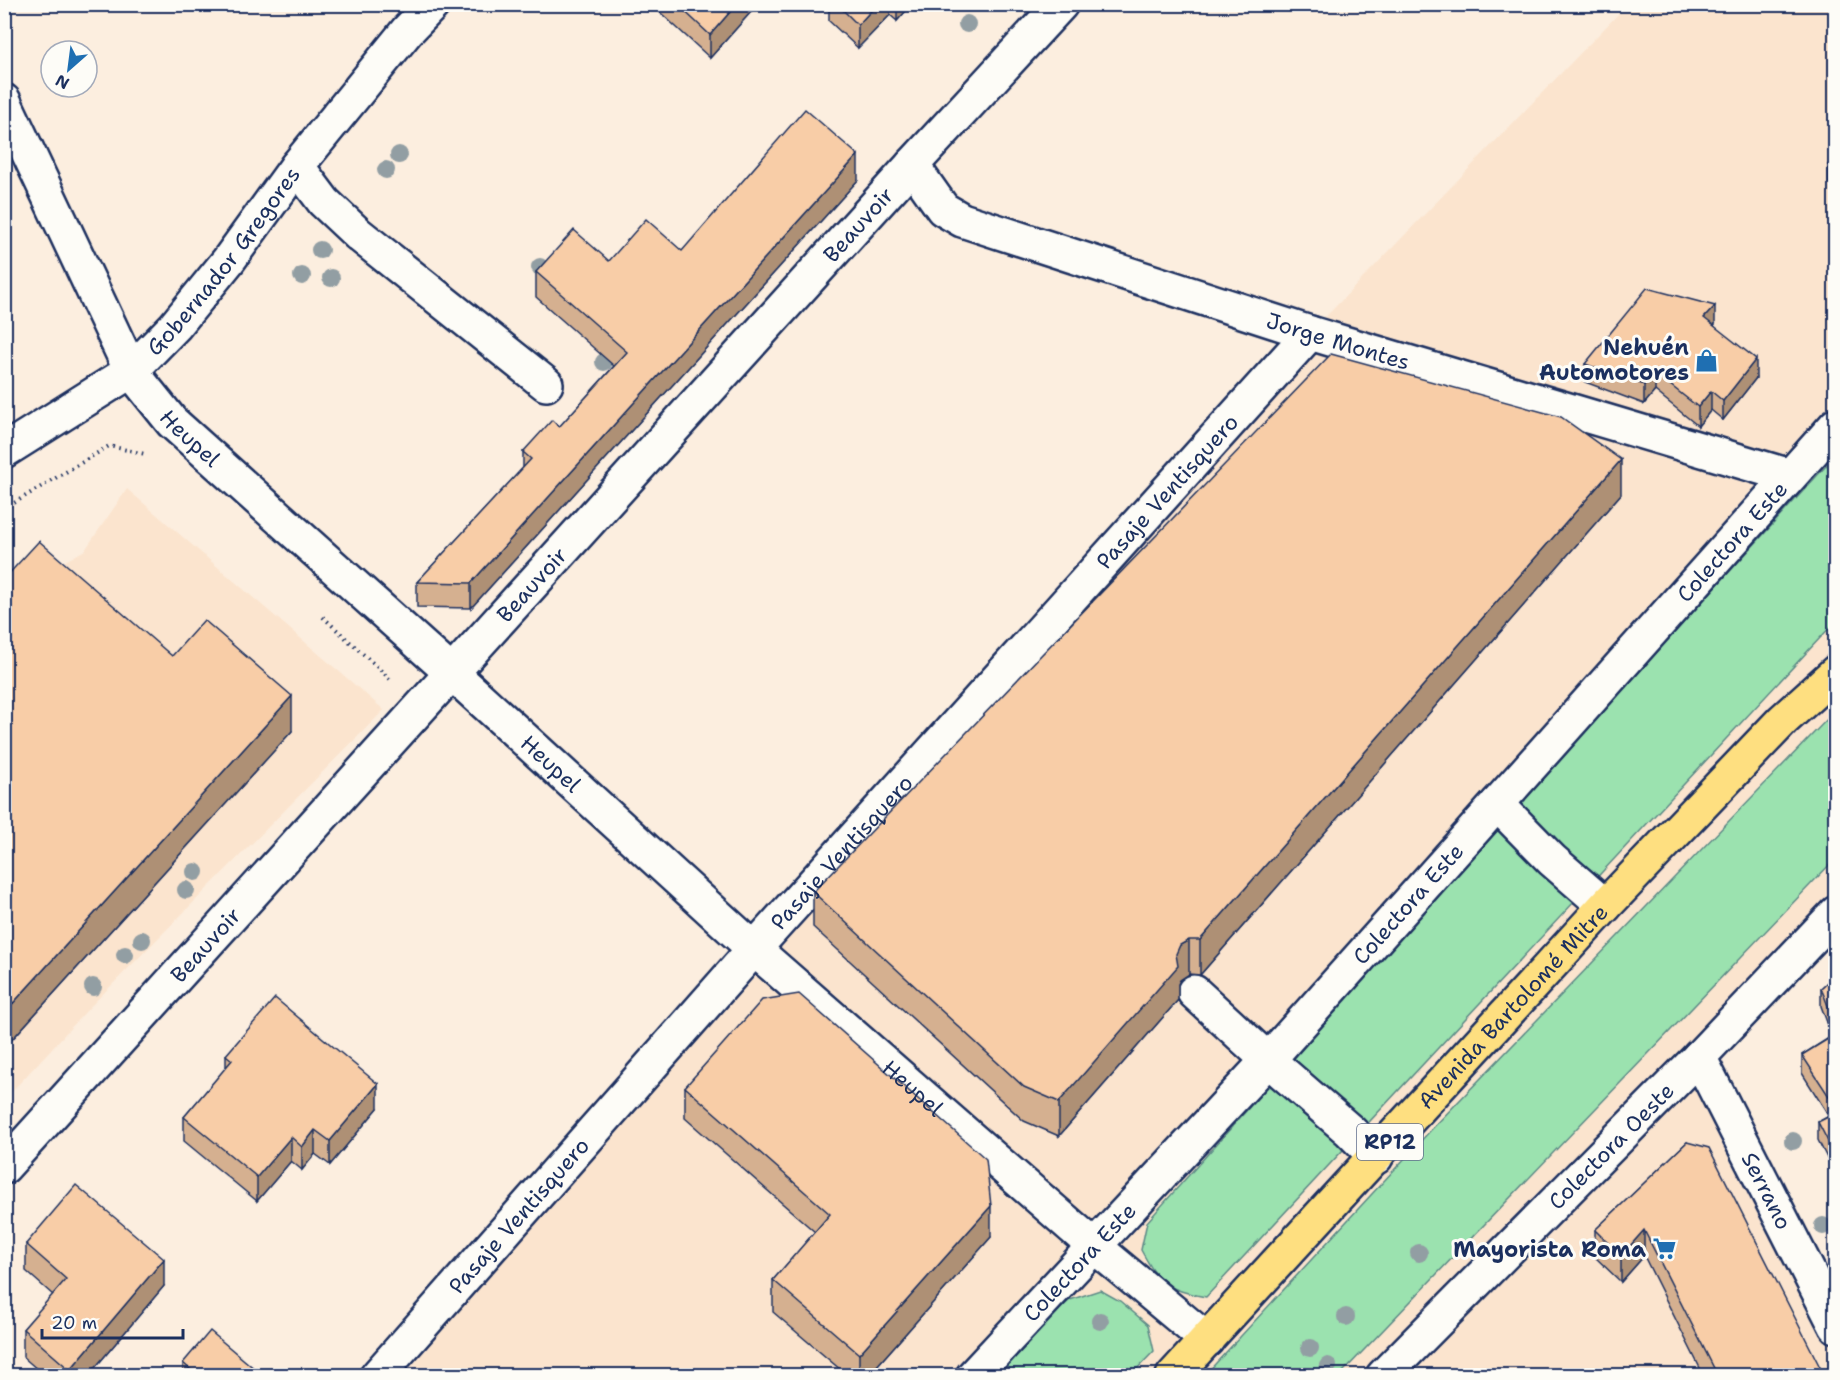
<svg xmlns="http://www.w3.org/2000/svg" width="1840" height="1380" viewBox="0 0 1840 1380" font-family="'Shantell Sans',sans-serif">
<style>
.built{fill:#fbe4ce}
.green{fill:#9be2af;stroke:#5b8886;stroke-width:1.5}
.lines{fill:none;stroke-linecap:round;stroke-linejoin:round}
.minor-casing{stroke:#1b2f5e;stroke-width:38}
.major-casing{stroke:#1b2f5e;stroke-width:38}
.path{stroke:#1b2f5e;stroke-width:4;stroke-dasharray:1.5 4.5;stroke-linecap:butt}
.minor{stroke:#fdfcf7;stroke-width:33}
.major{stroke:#fedf80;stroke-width:33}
.tree{fill:#929ea3}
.wall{fill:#d5b090;stroke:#1b2f5e;stroke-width:1.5}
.shaded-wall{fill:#ae9075;stroke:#1b2f5e;stroke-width:1.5}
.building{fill:#f8cda7;stroke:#1b2f5e;stroke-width:1.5}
.labels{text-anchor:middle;stroke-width:6;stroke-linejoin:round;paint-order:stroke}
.shield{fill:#fdfcf7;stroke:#5f6c8c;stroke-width:1.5}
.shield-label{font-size:21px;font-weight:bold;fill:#1b2f5e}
.street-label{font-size:22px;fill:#1b2f5e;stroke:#fdfcf7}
.poi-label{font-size:22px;font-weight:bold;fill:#1b2f5e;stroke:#fdfcf7;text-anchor:end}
</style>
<rect width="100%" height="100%" fill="#fceedf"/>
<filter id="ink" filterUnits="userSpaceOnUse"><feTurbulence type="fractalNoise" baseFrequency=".0167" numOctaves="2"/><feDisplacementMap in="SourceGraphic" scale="12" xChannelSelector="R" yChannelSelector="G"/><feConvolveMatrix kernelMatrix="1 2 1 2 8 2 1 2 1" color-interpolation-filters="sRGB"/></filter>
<g filter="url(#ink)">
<g class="built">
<path d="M1627 5H1835V913L1699 1057 1835 1326V1375L377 1376 1310 333Z"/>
<path d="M127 489 384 710 89 1008 5 1099V595L85 550Z"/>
</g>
<g class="green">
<path d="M1835 456V622L1206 1297C1166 1289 1160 1285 1141 1250L1147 1222 1639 671Z"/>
<path d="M1835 711V859L1340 1375H1205L1430 1131Z"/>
<path d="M1100 1290 1120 1301 1148 1325 1154 1351 1131 1375 996 1376 1048 1320 1070 1300Z"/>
</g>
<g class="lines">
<defs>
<g id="minor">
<path id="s1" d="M4 101 131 371 172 422 453 674 754 949 1094 1246 1207 1340"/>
<path id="s2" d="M912 165 943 209 962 220 1310 333 1790 476"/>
<path d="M297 166 324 202 358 234 546 384"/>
<path id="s3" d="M4 451 131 371 175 326 228 261 297 166 407 31 433 4"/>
<path d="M1497 804 1552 860 1605 906"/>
<path d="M1194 992 1268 1060 1350 1131 1376 1157"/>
<path id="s4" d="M1699 1057 1836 1326"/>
<path id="s5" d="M4 1167 912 165 1061 4"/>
<path id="s6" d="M377 1376 754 949 1310 333"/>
<path id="s7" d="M973 1376 1268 1060 1836 425"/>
<path id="s8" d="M1383 1376 1699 1057 1836 913"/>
</g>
<g id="major">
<path id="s9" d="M1173 1376 1605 906 1783 720 1836 672"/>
</g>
</defs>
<use href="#minor" class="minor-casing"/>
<use href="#major" class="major-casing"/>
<g class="path">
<path d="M4 509 109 446 145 454"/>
<path d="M323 617 390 679"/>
</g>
<use href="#minor" class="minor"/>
<use href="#major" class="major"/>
</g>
<g class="tree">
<circle cx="967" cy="24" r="9"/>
<circle cx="399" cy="155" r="9"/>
<circle cx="386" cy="170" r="9"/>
<circle cx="320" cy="250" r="9"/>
<circle cx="540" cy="267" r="9"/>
<circle cx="302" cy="276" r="9"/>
<circle cx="331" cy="278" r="9"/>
<circle cx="604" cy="362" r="9"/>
<circle cx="195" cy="872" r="9"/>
<circle cx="186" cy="890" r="9"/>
<circle cx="142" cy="940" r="9"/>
<circle cx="125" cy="955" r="9"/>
<circle cx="93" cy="987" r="9"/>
<circle cx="1793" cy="1141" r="9"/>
<circle cx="1823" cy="1226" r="9"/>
<circle cx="1419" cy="1253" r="9"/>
<circle cx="1346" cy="1317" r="9"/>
<circle cx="1100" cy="1321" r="9"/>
<circle cx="1310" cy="1348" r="9"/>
<circle cx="1328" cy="1366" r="9"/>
</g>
<g class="wall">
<path d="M651 4H758L710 58Z"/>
<path d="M829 4H912L897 21 890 15 858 48 829 21Z"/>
<path d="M1836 157V186L1829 183V164Z"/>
<path d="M858 180 471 608 417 607V582L523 468V452L559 427 614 366 536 297V272L682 251Z"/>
<path d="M1715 324 1714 326 1756 378 1723 420 1711 410 1698 426 1655 391 1644 404 1585 382V364Z"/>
<path d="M1621 494 1200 975 1189 974 1180 980 1178 984V1000L1059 1136 1024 1121 813 927V892Z"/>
<path d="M4 579 172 656 292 731 6 1046 4 1045Z"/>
<path d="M1836 974V1176L1818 1140V1122L1829 1116 1802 1073V1055L1832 1036 1821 1006V988Z"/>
<path d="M226 1055 378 1108 330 1165 315 1154 302 1170 291 1161 257 1201 184 1141V1117L226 1068Z"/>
<path d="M685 1087 991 1237 868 1376H848L773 1312V1280L815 1232 685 1118Z"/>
<path d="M1687 1142 1822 1376H1704L1644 1256 1621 1282 1595 1257V1230Z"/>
<path d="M26 1244 164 1286 88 1376H45L23 1357V1329L53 1295 26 1271Z"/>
<path d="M183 1363 263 1376H183Z"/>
</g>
<g class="shaded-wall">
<path d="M737 4H758L710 58V35Z"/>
<path d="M877 4H890V15L858 48V25Z"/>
<path d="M897 4H912L897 21Z"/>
<path d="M858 155V180L471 608V583Z"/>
<path d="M1715 306V324L1704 336V318Z"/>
<path d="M1756 359V378L1723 420V401Z"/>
<path d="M1655 373V391L1644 404V385Z"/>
<path d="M1711 391V410L1698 426V407Z"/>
<path d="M1621 460V494L1200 975V940Z"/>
<path d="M292 696V731L6 1046V1011Z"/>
<path d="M1189 940V974L1180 980 1178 984V1000L1059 1136V1102L1180 945Z"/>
<path d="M378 1084V1108L330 1165V1141Z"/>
<path d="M315 1130V1154L302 1170V1147Z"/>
<path d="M291 1137V1161L257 1201V1177Z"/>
<path d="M991 1206V1237L868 1376H859V1354Z"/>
<path d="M1644 1230V1256L1621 1282V1256Z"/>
<path d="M164 1259V1286L88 1376H70V1370Z"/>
</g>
<g class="building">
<path d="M677 4H737L710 35Z"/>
<path d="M837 4H877L858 25Z"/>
<path d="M805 109 858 155 471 583 417 582 531 459 523 452 552 420 559 427 627 352 536 272 574 230 609 261 646 219 682 251Z"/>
<path d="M1836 157V167L1829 164Z"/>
<path d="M1647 288 1715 306 1704 318 1756 359 1723 401 1711 391 1698 407 1655 373 1644 385 1585 364Z"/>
<path d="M1331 354 1561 417 1621 460 1200 940H1189L1180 945 1176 954 1178 966 1059 1102 1024 1087 813 892Z"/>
<path d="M39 541 172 656 204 620 292 696 6 1011 4 1010V579Z"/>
<path d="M1836 974V1026L1821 988Z"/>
<path d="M799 994 986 1159 991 1206 859 1354 773 1280 830 1214 685 1087 762 1000Z"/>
<path d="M275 998 378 1084 330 1141 315 1130 302 1147 291 1137 257 1177 184 1117 232 1060 226 1055Z"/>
<path d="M1836 1034V1107L1802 1055Z"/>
<path d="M1836 1113V1157L1818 1122Z"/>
<path d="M1687 1142 1709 1148 1822 1371 1821 1376H1718L1644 1230 1621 1256 1595 1230Z"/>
<path d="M76 1185 164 1259 70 1370 23 1329 66 1279 26 1244Z"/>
<path d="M210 1331 263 1376H198L183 1363Z"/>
</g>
</g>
<defs>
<symbol id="shop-bare" viewBox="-9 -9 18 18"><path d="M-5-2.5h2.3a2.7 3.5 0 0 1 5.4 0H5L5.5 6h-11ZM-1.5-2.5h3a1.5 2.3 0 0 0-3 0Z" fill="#1f6fb2" stroke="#fdfcf7" stroke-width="2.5" paint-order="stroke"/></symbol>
<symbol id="supermarket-bare" viewBox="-9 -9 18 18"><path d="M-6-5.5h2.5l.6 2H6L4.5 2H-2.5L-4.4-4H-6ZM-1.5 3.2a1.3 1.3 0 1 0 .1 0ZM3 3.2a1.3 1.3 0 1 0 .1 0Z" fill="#1f6fb2" stroke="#fdfcf7" stroke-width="2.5" paint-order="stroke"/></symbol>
</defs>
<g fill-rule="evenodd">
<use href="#shop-bare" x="1690" y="344" width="33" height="33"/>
<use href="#supermarket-bare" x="1648" y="1232" width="33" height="33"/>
</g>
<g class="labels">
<rect class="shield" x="1357" y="1124" width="66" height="36" rx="4.5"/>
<g class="shield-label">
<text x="1390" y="1149">RP12</text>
</g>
<g class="street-label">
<text dy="8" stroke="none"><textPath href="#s5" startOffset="1272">Beauvoir</textPath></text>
<text dy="8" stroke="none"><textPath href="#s3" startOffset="294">Gobernador Gregores</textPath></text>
<text dy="8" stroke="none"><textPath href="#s2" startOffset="471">Jorge Montes</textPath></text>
<text dy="8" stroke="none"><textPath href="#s1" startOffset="388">Heupel</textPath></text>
<text dy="8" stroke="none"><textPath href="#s6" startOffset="1186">Pasaje Ventisquero</textPath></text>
<text dy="8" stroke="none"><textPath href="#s7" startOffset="1128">Colectora Este</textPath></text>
<text dy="8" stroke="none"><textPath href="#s5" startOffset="786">Beauvoir</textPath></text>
<text dy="8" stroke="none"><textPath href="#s1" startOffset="874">Heupel</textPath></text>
<text dy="8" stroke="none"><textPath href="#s6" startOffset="700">Pasaje Ventisquero</textPath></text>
<text dy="8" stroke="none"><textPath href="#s7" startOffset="642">Colectora Este</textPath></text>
<text dy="8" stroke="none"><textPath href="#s5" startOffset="300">Beauvoir</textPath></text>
<text dy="8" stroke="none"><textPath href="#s9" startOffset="502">Avenida Bartolomé Mitre</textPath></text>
<text dy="8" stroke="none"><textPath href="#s1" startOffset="1360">Heupel</textPath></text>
<text dy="8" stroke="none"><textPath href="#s8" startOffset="324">Colectora Oeste</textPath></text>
<text dy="8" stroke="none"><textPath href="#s4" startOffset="150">Serrano</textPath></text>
<text dy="8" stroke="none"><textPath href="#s6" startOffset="214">Pasaje Ventisquero</textPath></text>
<text dy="8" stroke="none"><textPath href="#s7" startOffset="156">Colectora Este</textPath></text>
</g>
<g class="poi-label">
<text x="1689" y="355">Nehuén<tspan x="1689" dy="25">Automotores</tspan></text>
<text x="1646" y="1257">Mayorista Roma</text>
</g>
</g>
<rect width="1840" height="1380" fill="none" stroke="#fdfcf7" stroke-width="24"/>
<rect x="12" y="12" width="1816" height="1356" fill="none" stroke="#1b2f5e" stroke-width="2" filter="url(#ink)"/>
<g transform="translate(69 69) rotate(208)"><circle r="28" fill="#fdfcf7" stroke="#a3aaba" stroke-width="1.5"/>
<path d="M0-4.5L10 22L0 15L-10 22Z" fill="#1f6fb2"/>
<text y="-9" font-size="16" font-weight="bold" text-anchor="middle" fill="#1b2f5e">N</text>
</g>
<path d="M42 1329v9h141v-9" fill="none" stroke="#1b2f5e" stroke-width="3"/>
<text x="51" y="1329" font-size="18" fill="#1b2f5e" stroke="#fdfcf7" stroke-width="4.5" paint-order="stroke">20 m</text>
</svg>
